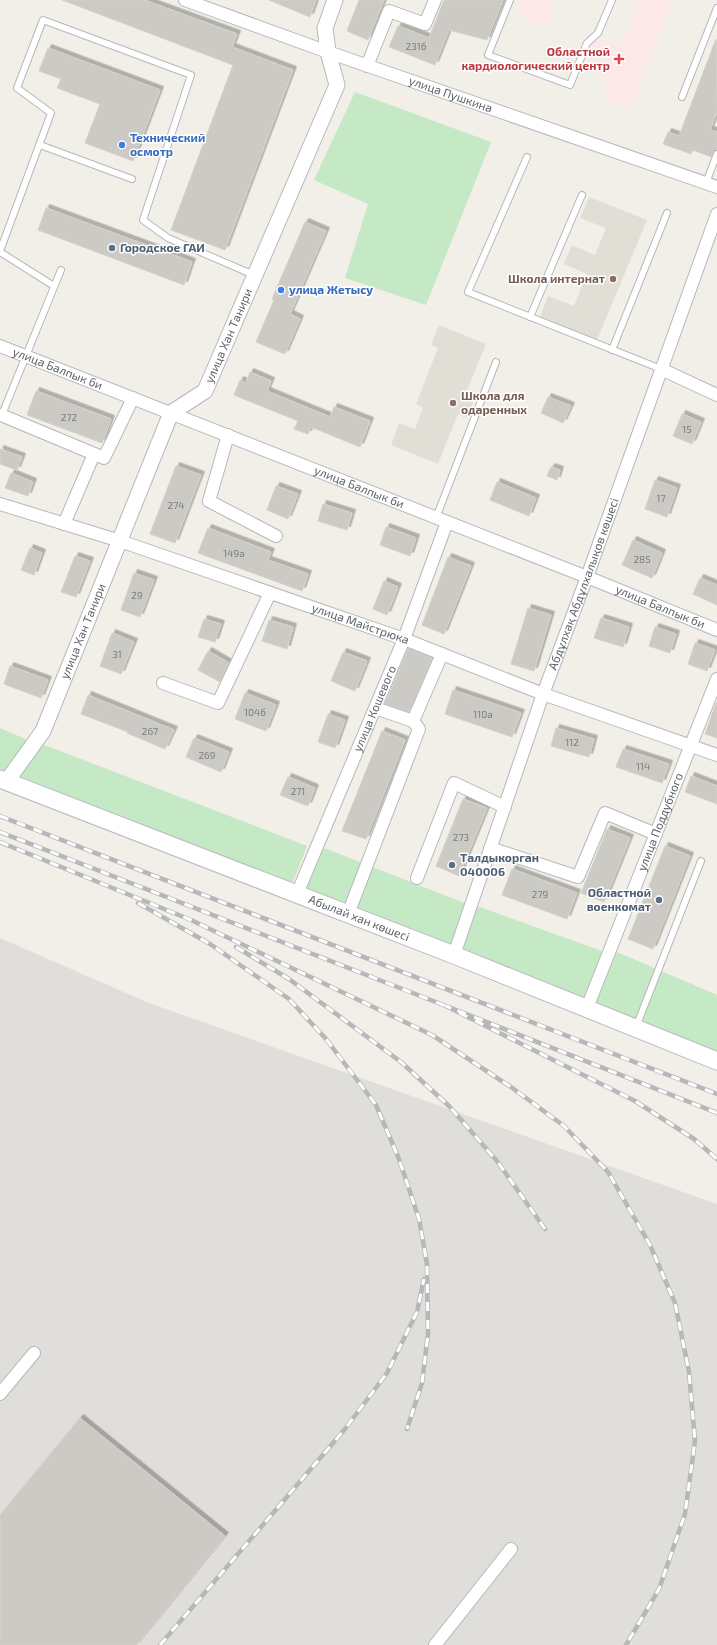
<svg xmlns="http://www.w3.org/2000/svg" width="717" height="1645" viewBox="0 0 717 1645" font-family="'Exo 2',sans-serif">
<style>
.industrial{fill:#e0deda}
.education{fill:#e1ded6}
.medical{fill:#fce8e6}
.green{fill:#c5e8c5}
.building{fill:#cccac5;stroke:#d6d1c6;filter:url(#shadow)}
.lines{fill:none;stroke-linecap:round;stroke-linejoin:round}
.service-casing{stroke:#b5b8bc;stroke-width:8}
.minor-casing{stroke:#b5b8bc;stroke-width:14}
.tertiary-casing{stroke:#b5b8bc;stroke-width:17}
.secondary-casing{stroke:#b6babf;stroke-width:19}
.service{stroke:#fff;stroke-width:6}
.minor{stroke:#fff;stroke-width:12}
.tertiary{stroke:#fff;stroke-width:15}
.secondary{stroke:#fff;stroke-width:17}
.rail-casing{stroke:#b6b7b8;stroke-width:4.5}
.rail{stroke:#fff;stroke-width:3;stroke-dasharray:9;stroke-linecap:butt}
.health-dot{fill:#e0444e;stroke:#fff;stroke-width:1.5}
.shop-dot{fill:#3f7fe0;stroke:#fff;stroke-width:1.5}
.service-dot{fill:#5c6f8a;stroke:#fff;stroke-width:1.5}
.education-dot{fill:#8d6e63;stroke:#fff;stroke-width:1.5}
.labels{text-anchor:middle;stroke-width:3;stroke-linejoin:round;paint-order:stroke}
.number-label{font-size:10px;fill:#7a7d7f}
.health-label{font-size:12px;font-weight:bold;fill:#be3a42;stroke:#fff;text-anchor:end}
.street-label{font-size:12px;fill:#5f6368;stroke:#fff}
.shop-label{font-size:12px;font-weight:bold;fill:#366cbe;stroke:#fff;text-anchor:start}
.service-label{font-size:12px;font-weight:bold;fill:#4e5e75;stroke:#fff;text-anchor:start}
.education-label{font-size:12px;font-weight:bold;fill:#785e54;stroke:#fff;text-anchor:end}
</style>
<defs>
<filter id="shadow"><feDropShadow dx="3.5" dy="-3.5" stdDeviation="0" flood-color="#0004"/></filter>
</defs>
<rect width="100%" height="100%" fill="#f1efe8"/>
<path class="industrial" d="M0 938 149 1003 717 1204V1645H0Z"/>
<g class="education">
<path d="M589 197 647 220 597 340 540 317 548 296 574 306 587 274 564 264 572 245 595 255 606 228 580 218Z"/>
<path d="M439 325 486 344 466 393 475 397 467 418 458 414 438 464 391 445 399 423 415 429 423 408 416 404 438 348 431 345Z"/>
</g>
<g class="medical">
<path d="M524 0H556L546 27 518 16Z"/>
<path d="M639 0H673L630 109 602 98 609 79 585 69 596 39 620 48Z"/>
</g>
<g class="green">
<path d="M355 92 491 142 426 305 345 278 368 204 314 180Z"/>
<path d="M0 728 30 741 3 775 0 774Z"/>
<path d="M42 744 307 846 292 884 18 778Z"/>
<path d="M324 848 467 904 449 948 302 890Z"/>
<path d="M477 906 602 951 584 1002 460 954Z"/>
<path d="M610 949 717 995V1055L592 1007Z"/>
</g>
<g class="building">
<path d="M62 0H144L237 34 232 47 293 70 225 250 171 230 233 65Z"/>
<path d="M269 0H316L310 17Z"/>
<path d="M359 0H384L368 40 347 31Z"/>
<path d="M444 0H503L487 40 449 30 435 65 389 47 398 26 429 38Z"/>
<path d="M716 39 717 112 710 130 717 132V150L714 151 711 157 693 150 691 154 663 144 668 132 679 136Z"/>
<path d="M48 48 160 90 133 161 85 143 100 104 57 88 61 79 39 71Z"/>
<path d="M46 208 192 262 184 285 38 230Z"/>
<path d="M305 222 326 231 290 314 300 319 285 354 256 342 274 300 272 299Z"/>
<path d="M250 372 271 381 267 391 330 417 334 407 370 421 360 447 311 427 308 434 294 429 298 421 234 395 240 380 246 383Z"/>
<path d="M36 391 111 419 102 443 27 415Z"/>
<path d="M548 397 571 406 563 423 541 413Z"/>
<path d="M682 414 701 422 692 444 673 436Z"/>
<path d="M0 449 22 457 17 470 0 464Z"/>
<path d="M176 466 201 475 175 543 150 534Z"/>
<path d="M551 467 560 470 557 480 547 476Z"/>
<path d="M11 473 33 482 28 496 5 488Z"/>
<path d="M655 480 677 488 667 517 645 509Z"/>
<path d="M497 482 536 498 529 516 490 500Z"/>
<path d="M276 486 298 494 288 519 267 510Z"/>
<path d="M323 504 352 513 347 530 318 521Z"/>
<path d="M386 527 416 538 410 556 380 545Z"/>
<path d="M208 528 271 552 268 560 308 574 302 591 198 553Z"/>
<path d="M633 540 662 553 652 578 622 565Z"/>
<path d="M30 548 42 553 34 575 21 570Z"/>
<path d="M75 556 90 561 76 597 61 592Z"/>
<path d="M448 557 471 566 444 634 422 625Z"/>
<path d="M134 573 154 580 140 617 121 610Z"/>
<path d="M700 578 717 585V605L693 594Z"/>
<path d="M384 581 398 587 387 615 373 609Z"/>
<path d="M528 608 551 615 534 671 511 664Z"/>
<path d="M601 618 629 627 623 647 594 638Z"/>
<path d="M204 619 221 624 215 642 198 637Z"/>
<path d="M269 620 293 627 287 649 262 641Z"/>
<path d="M655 627 676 634 670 653 649 646Z"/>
<path d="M112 633 134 642 121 674 100 666Z"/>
<path d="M695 643 715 650 707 671 688 664Z"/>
<path d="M408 649 432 658 409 712 385 704Z"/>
<path d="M208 651 229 663 220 682 198 670Z"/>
<path d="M343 652 367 661 355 691 331 681Z"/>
<path d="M10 666 48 680 41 698 4 684Z"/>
<path d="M453 690 521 713 512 737 445 714Z"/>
<path d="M245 693 276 705 266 731 235 719Z"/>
<path d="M88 695 174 730 165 749 127 733 128 732 81 714Z"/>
<path d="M716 703H717V738L705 734Z"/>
<path d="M328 714 345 720 335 748 318 742Z"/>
<path d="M556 728 594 739 589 757 551 746Z"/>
<path d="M382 731 405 740 366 839 342 831Z"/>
<path d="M194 738 229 752 221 772 186 757Z"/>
<path d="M623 749 669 764 662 783 616 767Z"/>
<path d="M691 776 717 786V804L685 792Z"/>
<path d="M288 777 315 788 308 806 280 795Z"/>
<path d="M463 799 487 808 459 876 436 866Z"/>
<path d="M607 829 630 838 604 902 581 893Z"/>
<path d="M665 846 690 856 653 949 628 939Z"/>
<path d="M512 869 577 893 567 919 502 895Z"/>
<path d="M80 1418 225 1536 136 1645H0V1515Z"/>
</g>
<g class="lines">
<defs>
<g id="service">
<path d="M510 0 488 55 570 85 587 43 598 33 612 0"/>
<path d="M682 97 717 8"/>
<path d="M40 145 132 179"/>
<path d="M527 157 468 292 661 369"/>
<path d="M706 183 717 154"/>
<path d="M0 251 51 113 17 88 43 20 191 75 143 220 168 238 254 275"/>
<path d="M0 252 54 286"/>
<path d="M530 317 582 195"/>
<path d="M612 350 667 213"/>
<path d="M1 417 61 270"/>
<path d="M436 518 496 362"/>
<path d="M636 1027 701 861"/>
</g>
<g id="minor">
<path id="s1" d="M185 0 328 52 717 187"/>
<path d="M367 66 389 11 425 24 435 0"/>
<path id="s2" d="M0 346 587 577 717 630"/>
<path d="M661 369 717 395"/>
<path d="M1 415 104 458 133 398"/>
<path d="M228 435 209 501 276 536"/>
<path id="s3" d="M0 504 120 541 404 639 543 694 717 755"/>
<path d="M64 524 94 454"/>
<path d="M163 683 218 703 270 593"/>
<path d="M375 708 413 721"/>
<path d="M490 848 578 877 605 813 656 834"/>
<path d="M417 878 454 783 505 807"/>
<path id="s4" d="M297 894 404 639 447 522"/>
<path d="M348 914 419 729 413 721 442 654"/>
<path id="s5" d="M454 955 543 694 587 577 717 214"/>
<path id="s6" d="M587 1008 717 679"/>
<path d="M0 1394 34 1353"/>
<path d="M435 1645 511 1549"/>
</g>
<g id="tertiary">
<path id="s7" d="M7 781 43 731 171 413 205 391 337 85 328 52 325 28 335 0"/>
</g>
<g id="secondary">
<path id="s8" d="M0 779 454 955 717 1061"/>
</g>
</defs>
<use href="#service" class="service-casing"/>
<use href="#minor" class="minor-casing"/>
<use href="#tertiary" class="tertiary-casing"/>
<use href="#secondary" class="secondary-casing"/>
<use href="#service" class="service"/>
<use href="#minor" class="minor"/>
<use href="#tertiary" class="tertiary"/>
<use href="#secondary" class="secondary"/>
<defs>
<g id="rail">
<path d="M0 816 717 1094"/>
<path d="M0 832 446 1006"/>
<path d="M0 842 191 920 432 1035 511 1087 564 1126 608 1172 650 1245 675 1303 689 1372 695 1441 685 1514 659 1589 626 1645"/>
<path d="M138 903 210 944 289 999 326 1039 376 1105 399 1159 419 1219 427 1264 428 1334 422 1383 407 1429"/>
<path d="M236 947 289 979 401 1062 449 1106 497 1161 545 1229"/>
<path d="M717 1113 446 1006 635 1101 694 1139 717 1159"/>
<path d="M160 1645 345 1429 387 1373 417 1312 424 1279"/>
</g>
</defs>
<use href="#rail" class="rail-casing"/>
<use href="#rail" class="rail"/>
</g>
<path class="health-dot" d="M617 53h4v4h4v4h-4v4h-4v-4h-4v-4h4z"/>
<g class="shop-dot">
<circle cx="122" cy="145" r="4"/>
<circle cx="281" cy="290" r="4"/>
</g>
<g class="service-dot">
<circle cx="112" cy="248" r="4"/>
<circle cx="452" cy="865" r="4"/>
<circle cx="659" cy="900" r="4"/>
</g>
<g class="education-dot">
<circle cx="613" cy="279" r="4"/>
<circle cx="453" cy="403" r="4"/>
</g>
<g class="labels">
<g class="number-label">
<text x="416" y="50">231б</text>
<text x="69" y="421">272</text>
<text x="687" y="433">15</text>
<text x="661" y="502">17</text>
<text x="176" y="509">274</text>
<text x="234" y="557">149а</text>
<text x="642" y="563">285</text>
<text x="137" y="599">29</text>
<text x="117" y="658">31</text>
<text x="255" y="716">104б</text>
<text x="483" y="718">110а</text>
<text x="150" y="735">267</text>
<text x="572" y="746">112</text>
<text x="207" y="759">269</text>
<text x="643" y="770">114</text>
<text x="298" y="795">271</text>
<text x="461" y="841">273</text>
<text x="540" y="898">279</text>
</g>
<g class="health-label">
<text x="610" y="56">Областной<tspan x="610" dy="14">кардиологический центр</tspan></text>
</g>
<g class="street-label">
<text dy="4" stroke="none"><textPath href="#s1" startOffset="282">улица Пушкина</textPath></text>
<text dy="4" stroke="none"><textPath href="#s7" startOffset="505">улица Хан Танири</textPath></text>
<text dy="4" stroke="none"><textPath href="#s2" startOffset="62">улица Балпык би</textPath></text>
<text dy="4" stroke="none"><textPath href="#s2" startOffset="386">улица Балпык би</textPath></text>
<text dy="4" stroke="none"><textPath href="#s5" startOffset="393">Абдұлхақ Абдұлхалықов көшесі</textPath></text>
<text dy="4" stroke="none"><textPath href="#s2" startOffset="710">улица Балпык би</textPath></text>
<text dy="4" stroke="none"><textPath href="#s3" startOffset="380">улица Майстрюка</textPath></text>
<text dy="4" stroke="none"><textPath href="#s7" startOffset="169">улица Хан Танири</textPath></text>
<text dy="4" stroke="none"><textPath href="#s4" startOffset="201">улица Кошевого</textPath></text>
<text dy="4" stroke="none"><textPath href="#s6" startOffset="200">улица Поддубного</textPath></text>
<text dy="4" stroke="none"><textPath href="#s8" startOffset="385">Абылай хан көшесі</textPath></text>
</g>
<g class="shop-label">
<text x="130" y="142">Технический<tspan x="130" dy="14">осмотр</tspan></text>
<text x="289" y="294">улица Жетысу</text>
</g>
<g class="service-label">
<text x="120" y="252">Городское ГАИ</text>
<text x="460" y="862">Талдыкорган<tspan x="460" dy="14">040006</tspan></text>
<text x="651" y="897" text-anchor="end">Областной<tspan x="651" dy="14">военкомат</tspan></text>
</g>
<g class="education-label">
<text x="605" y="283">Школа интернат</text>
<text x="461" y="400" text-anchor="start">Школа для<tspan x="461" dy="14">одаренных</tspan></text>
</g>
</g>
</svg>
